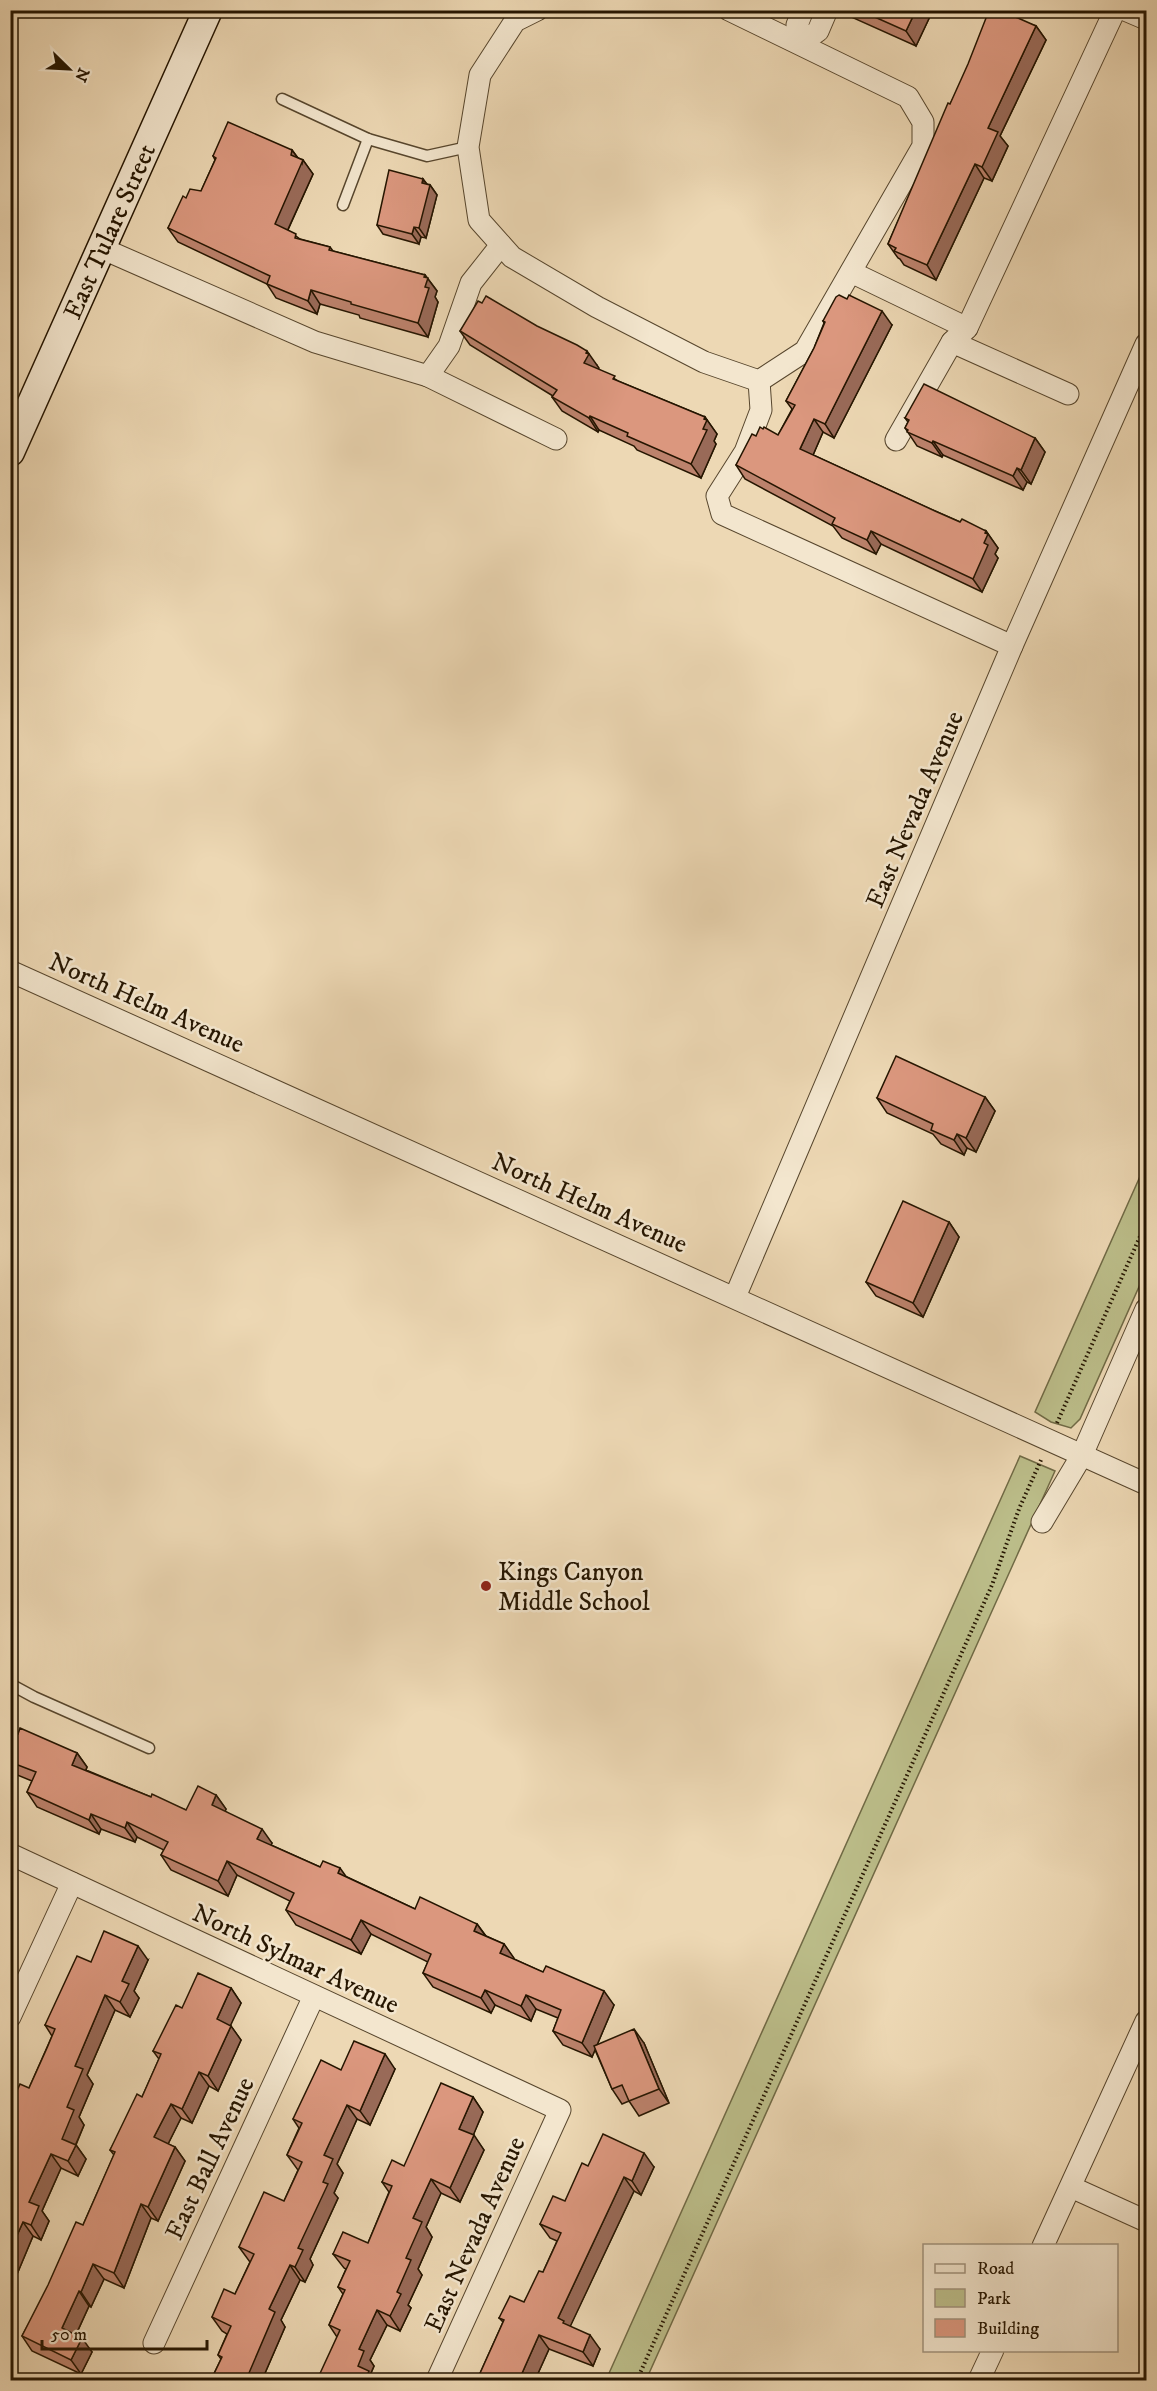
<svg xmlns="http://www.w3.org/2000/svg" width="1157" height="2391" viewBox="0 0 1157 2391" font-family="'IM FELL DW Pica',serif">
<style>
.green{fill:#bcbe8a;stroke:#706a45;stroke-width:1.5}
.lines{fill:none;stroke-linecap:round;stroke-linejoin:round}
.service-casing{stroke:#57462d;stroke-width:13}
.minor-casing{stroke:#57462d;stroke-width:23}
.secondary-casing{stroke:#251500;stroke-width:31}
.path{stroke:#251500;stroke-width:4;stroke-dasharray:1.5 3;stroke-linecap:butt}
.service{stroke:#f3e6ce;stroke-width:10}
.minor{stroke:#f3e6ce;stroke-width:21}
.secondary{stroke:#f3e6ce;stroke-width:28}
.wall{fill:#bc826c;stroke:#251500;stroke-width:1.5}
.shaded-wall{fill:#996a58;stroke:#251500;stroke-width:1.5}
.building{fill:#db977e;stroke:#251500;stroke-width:1.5}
.poi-dot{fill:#8f2418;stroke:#f3e6ce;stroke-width:2}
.labels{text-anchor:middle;stroke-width:5;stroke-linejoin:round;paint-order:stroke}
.street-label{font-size:26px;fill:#251500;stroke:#f3e6ce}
.poi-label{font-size:26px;fill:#251500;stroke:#f3e6ce;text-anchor:start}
</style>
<rect width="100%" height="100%" fill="#edd8b4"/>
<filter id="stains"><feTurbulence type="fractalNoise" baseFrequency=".00333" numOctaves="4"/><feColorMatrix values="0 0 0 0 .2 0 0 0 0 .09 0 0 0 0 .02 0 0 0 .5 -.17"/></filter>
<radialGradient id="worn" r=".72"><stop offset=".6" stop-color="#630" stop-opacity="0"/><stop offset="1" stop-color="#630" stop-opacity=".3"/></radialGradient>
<g class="green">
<path d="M1146 1163V1271L1080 1419 1071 1428 1051 1422 1035 1412Z"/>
<path d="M1020 1456 1055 1471 646 2380H606Z"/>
</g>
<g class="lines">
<defs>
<g id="service">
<path d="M282 99 368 139 427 156 468 147"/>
<path d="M343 205 368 139"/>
<path d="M10 1684 34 1697 149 1748"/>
</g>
<g id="minor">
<path d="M537 10 515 21 480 75 468 147 479 220 512 257 597 307 704 362 759 381 805 351 923 146V122L908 97 729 10"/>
<path d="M803 10 797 25 804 41 818 31 827 10"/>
<path d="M1125 10 1146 19"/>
<path d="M101 248 315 342 428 376 449 346 471 283 501 245"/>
<path d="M851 272 967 328 1115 10"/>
<path d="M952 342 1068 394"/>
<path d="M428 376 556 439"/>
<path d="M759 381 761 410 745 452 717 496 722 514 1012 646"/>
<path d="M896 440 952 342 967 328"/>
<path d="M10 971 1146 1484"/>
<path d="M735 1297 1012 646 1146 344"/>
<path d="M1042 1522 1082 1455 1146 1309"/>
<path d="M10 1854 560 2110 437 2380"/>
<path d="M10 2017 72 1883"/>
<path d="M1071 2187 1146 2221"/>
<path d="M1043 2246 1146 2021"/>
<path d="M154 2343 314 1996"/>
<path d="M979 2380 993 2350"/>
</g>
<g id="secondary">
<path id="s1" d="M10 452 208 10"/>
</g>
</defs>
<use href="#service" class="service-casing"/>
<use href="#minor" class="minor-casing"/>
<use href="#secondary" class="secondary-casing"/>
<g class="path">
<path d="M1057 1423 1146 1223"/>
<path d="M637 2380 992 1585 1019 1509 1041 1460"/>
</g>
<use href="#service" class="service"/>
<use href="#minor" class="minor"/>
<use href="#secondary" class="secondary"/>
</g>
<g class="wall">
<path d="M845 10H933L916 46 849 16Z"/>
<path d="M1000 14 1036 26 1046 40 1000 136 1008 146 992 181 984 178 936 280 904 265 900 259 898 258 888 244 950 104Z"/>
<path d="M292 150 298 158 303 160 313 174 288 230 300 239 330 247 333 251 425 275 437 291 435 297 438 302 428 337 360 318 359 315 320 304 317 314 276 298 267 284 178 242 168 228 186 198 201 191 215 160 213 156Z"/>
<path d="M423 179 427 184 430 185 437 195 426 238 421 237 419 244 383 234 377 225Z"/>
<path d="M482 303 597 365 598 369 618 381 705 417 717 434 714 441 716 444 701 478 637 450 634 446 599 430 598 432 562 411 552 397 553 396 470 345 460 331Z"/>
<path d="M823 321 892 325 834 438 823 432 813 455 935 511 960 522 986 531 998 548 995 554 998 558 982 592 881 544 876 554 842 538 833 526 745 479 736 465 756 436 778 435 792 409 786 401 814 348 824 323Z"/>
<path d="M905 418 1035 438 1045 452 1031 484 1027 482 1023 490 943 455 942 457 917 446 905 428 908 422Z"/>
<path d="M985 1097 995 1111 976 1152 967 1148 964 1155 941 1144 933 1134 887 1113 877 1098Z"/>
<path d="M949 1222 959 1237 923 1317 876 1296 866 1282Z"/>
<path d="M10 1731 77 1753 87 1767 86 1770 151 1797 186 1810 216 1795 226 1809 225 1811 272 1843 271 1845 320 1867 347 1877 415 1909 477 1924 486 1936 504 1944 514 1959 614 2005 597 2045 644 2043 669 2103 639 2116 629 2101 622 2104 612 2089 595 2050 592 2057 563 2045 553 2031 558 2018 536 2009 531 2021 495 2005 491 2013 433 1987 423 1973 428 1962 371 1934 361 1954 296 1925 286 1910 290 1901 237 1875 228 1896 171 1870 161 1855 164 1850 137 1837 135 1842 101 1829 99 1834 37 1807 27 1792 32 1781 10 1772Z"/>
<path d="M148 1960 134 1991 139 1998 130 2017 115 2010 87 2075 93 2084 79 2117 84 2125 76 2145 86 2159 78 2176 61 2168 42 2211 49 2221 41 2240 33 2236 15 2279 16 2282 10 2294V2107L29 2088 52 2036 45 2025Z"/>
<path d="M231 1988 241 2003 230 2025 241 2040 218 2091 209 2086 192 2123 181 2118 168 2144 175 2147 185 2161 158 2221 151 2218 124 2288 104 2279 91 2307 89 2306 76 2335 92 2352 81 2374 32 2351 22 2336 83 2225 114 2155 110 2150 142 2097 159 2059 153 2051 182 2008Z"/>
<path d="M395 2069 370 2125 357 2119 337 2164 343 2173 334 2193 338 2198 310 2259 313 2265 305 2282 300 2280 281 2320 285 2327 262 2380H211L221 2359 218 2355 227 2334 222 2331 212 2317 235 2294 250 2262 239 2247 284 2201 298 2170 287 2155 299 2128 293 2119 341 2070Z"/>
<path d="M473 2097 483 2112 473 2135 484 2150 460 2202 441 2193 426 2227 432 2237 418 2269 422 2275 408 2305 411 2308 400 2331 387 2325 370 2360 374 2366 371 2373 337 2337 329 2325 343 2294 338 2287 346 2269 344 2268 333 2254 368 2243 389 2192 382 2182 404 2166Z"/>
<path d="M588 2166 654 2167 641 2195 634 2191 570 2326 600 2349 593 2366 549 2349 535 2380H477L503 2322 499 2318 524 2302 543 2272 557 2241 550 2238 540 2224 565 2201Z"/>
</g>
<g class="shaded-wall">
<path d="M916 10H933L916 46 906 31Z"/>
<path d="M1036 26 1046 40 1000 136 1008 146 992 181 982 167 988 128Z"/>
<path d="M292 150 302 164 303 160 313 174 284 238 275 224 291 155Z"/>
<path d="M975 164 984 178 936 280 927 265Z"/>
<path d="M423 179 429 188 430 185 437 195 426 238 419 228Z"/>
<path d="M414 227 421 237 419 244 412 234Z"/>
<path d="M425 275 437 291 435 297 438 302 428 337 418 323Z"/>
<path d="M311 290 320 304 317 314 308 301Z"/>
<path d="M882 311 892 325 834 438 825 424Z"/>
<path d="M587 351 599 368 594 377 584 363Z"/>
<path d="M590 416 599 430 598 432 589 418Z"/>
<path d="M705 417 717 434 714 441 716 444 701 478 691 464 703 429Z"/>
<path d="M814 419 823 432 810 462 800 449Z"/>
<path d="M1035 438 1045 452 1031 484 1021 470Z"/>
<path d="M933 441 943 455 942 457 932 443Z"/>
<path d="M1017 468 1027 482 1023 490 1013 476Z"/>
<path d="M871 531 881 544 876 554 867 540Z"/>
<path d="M986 531 998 548 995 554 998 558 982 592 973 579 984 543Z"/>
<path d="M985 1097 995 1111 976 1152 966 1138Z"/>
<path d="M957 1134 967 1148 964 1155 954 1140Z"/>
<path d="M949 1222 959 1237 923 1317 913 1303Z"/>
<path d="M77 1753 87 1767 82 1779 72 1765Z"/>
<path d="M216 1795 226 1809 222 1819 212 1805Z"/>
<path d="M91 1814 101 1829 99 1834 89 1820Z"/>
<path d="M127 1822 137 1837 135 1842 125 1828Z"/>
<path d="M262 1829 272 1843 267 1854 257 1839Z"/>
<path d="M227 1861 237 1875 228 1896 218 1881Z"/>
<path d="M340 1868 350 1882 338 1873Z"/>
<path d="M361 1920 371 1934 361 1954 351 1940Z"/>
<path d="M477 1924 487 1938 474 1931Z"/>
<path d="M504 1944 514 1958 510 1967 500 1953Z"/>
<path d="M138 1946 148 1960 134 1991 139 1998 130 2017 120 2002 122 1981Z"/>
<path d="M231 1988 241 2003 227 2033 217 2019Z"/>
<path d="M485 1990 495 2005 491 2013 481 1998Z"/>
<path d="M604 1991 614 2005 592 2057 582 2043Z"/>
<path d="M105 1995 115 2010 87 2075 93 2084 79 2117 84 2125 72 2153 62 2139 67 2107 75 2066Z"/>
<path d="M526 1995 536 2009 531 2021 521 2006Z"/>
<path d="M231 2026 241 2040 218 2091 208 2076Z"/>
<path d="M634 2029 644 2043 669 2103 659 2089Z"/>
<path d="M385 2054 395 2069 370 2125 360 2111Z"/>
<path d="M199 2072 209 2086 192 2123 182 2109Z"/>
<path d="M473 2097 483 2112 470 2143 459 2129Z"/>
<path d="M171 2104 181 2118 164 2152 154 2137Z"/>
<path d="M347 2105 357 2119 337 2164 343 2173 334 2193 338 2198 310 2259 313 2265 305 2282 295 2267 298 2248 323 2182 324 2155Z"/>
<path d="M474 2135 484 2150 460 2202 450 2188Z"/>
<path d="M76 2145 86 2159 78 2176 68 2161Z"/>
<path d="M175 2147 185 2161 158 2221 148 2207Z"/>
<path d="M644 2153 654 2167 641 2195 632 2181Z"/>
<path d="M51 2154 61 2168 42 2211 49 2221 41 2240 31 2225 29 2202Z"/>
<path d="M624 2177 634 2191 569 2329 558 2318Z"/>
<path d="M431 2179 441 2193 426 2227 432 2237 418 2269 422 2275 408 2305 411 2308 400 2331 390 2316 406 2258 413 2218Z"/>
<path d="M141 2204 151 2218 124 2288 114 2273Z"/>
<path d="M23 2222 33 2236 15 2279 16 2282 10 2294V2251Z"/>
<path d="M93 2264 104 2279 91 2307 81 2292Z"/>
<path d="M290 2265 300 2280 281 2320 285 2327 262 2380H246L269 2309Z"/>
<path d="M79 2291 89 2306 72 2343 62 2328Z"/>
<path d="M377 2310 387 2325 370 2360 374 2366 371 2373 376 2380H365L358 2366 359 2349Z"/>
<path d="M539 2335 549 2349 535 2380H519Z"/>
<path d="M590 2335 600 2349 593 2366 583 2352Z"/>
<path d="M82 2338 92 2352 81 2374 71 2360Z"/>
</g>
<g class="building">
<path d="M859 10H916L906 31Z"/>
<path d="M992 11 1000 14 1002 11 1036 26 988 128 998 132 982 167 975 164 927 265 894 251 896 248 888 244 948 103 950 104 968 64 988 13 990 14Z"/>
<path d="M228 122 292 150 291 155 303 160 275 224 296 234 295 238 330 247 329 250 425 275 424 277 428 278 425 287 429 288 418 323 351 304V302L311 290 308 301 267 284 270 276 168 228 183 196 186 198 190 189 201 191 216 158 213 156Z"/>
<path d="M389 170 423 179 422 183 430 185 419 228 414 227 412 234 377 225Z"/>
<path d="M839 295 847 299 849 295 882 311 825 424 814 419 800 449 935 511 960 522 962 519 986 531 985 533 988 534 984 543 988 545 973 579 871 531 867 540 832 524 835 518 736 465 752 434 756 436 760 427 763 429 764 427 778 435 795 405 786 401 814 348 825 322 823 321 836 297Z"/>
<path d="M486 296 537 326 577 345 587 351 586 353 589 354 584 363 615 376 613 379 705 417 704 419 707 420 703 429 707 430 691 464 627 436 628 433 590 416 589 418 552 397 557 390 460 331 478 301 482 303Z"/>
<path d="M924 384 1035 438 1021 470 1017 468 1013 476 933 441 932 443 907 432 908 430 905 428 909 420 905 418Z"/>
<path d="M896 1056 985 1097 966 1138 957 1134 954 1140 931 1130 933 1124 877 1098Z"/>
<path d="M903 1201 949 1222 913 1303 866 1282Z"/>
<path d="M20 1728 77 1753 72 1765 151 1797 152 1794 186 1810 198 1786 216 1795 212 1805 262 1829 257 1839 320 1867 323 1861 340 1868 338 1873 415 1909 420 1897 477 1924 474 1931 504 1944 500 1953 543 1972 546 1966 604 1991 582 2043 553 2031 561 2010 526 1995 521 2006 485 1990 481 1998 423 1973 431 1954 361 1920 351 1940 286 1910 294 1893 227 1861 218 1881 161 1855 168 1842 127 1822 125 1828 91 1814 89 1820 27 1792 36 1772 10 1762V1731L18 1734Z"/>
<path d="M104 1931 138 1946 122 1981 129 1984 120 2002 105 1995 75 2066 83 2069 67 2107 74 2110 62 2139 76 2145 68 2161 51 2154 29 2202 39 2206 31 2225 23 2222 10 2251V2159L15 2150 10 2148V2107L20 2084 29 2088 47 2048 55 2029 45 2025 77 1956 91 1962Z"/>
<path d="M198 1973 231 1988 217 2019 231 2026 208 2076 199 2072 182 2109 171 2104 154 2137 175 2147 148 2207 141 2204 114 2273 93 2264 81 2292 79 2291 62 2328 82 2338 71 2360 22 2336 48 2285 76 2222 83 2225 115 2152 110 2150 137 2094 142 2097 161 2054 153 2051 176 2005 182 2008Z"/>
<path d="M634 2029 659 2089 629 2101 622 2085 612 2089 594 2046Z"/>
<path d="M354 2041 385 2054 360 2111 347 2105 324 2155 333 2159 323 2182 328 2184 298 2248 303 2250 295 2267 290 2265 269 2309 275 2312 246 2380H211L222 2357 218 2355 231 2326 212 2317 224 2289 235 2294 254 2254 239 2247 264 2192 284 2201 302 2162 287 2155 302 2123 293 2119 321 2060 341 2070Z"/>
<path d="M441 2083 473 2097 459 2129 474 2135 450 2188 431 2179 413 2218 422 2222 406 2258 411 2260 397 2292 401 2294 390 2316 377 2310 359 2349 364 2351 358 2366 369 2371 365 2380H317L340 2330 329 2325 345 2290 338 2287 350 2261 333 2254 343 2232 368 2243 392 2186 382 2182 392 2160 404 2166Z"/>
<path d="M603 2134 644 2153 632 2181 624 2177 558 2318 564 2321 563 2323 590 2335 583 2352 539 2335 519 2380H477L504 2320 499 2318 510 2296 524 2302 539 2271 543 2272 561 2233 540 2224 553 2196 565 2201 582 2163 588 2166Z"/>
</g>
<circle class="poi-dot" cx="486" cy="1586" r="6"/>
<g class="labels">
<g class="street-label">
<text dy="9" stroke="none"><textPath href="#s1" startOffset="242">East Tulare Street</textPath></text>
<text transform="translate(914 809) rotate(-67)" y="9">East Nevada Avenue</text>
<text transform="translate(147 1002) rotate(24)" y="9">North Helm Avenue</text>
<text transform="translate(590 1202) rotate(24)" y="9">North Helm Avenue</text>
<text transform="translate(296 1958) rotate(25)" y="9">North Sylmar Avenue</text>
<text transform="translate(209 2158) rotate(-65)" y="9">East Ball Avenue</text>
<text transform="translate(474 2234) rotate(-66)" y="9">East Nevada Avenue</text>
</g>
<g class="poi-label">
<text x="498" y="1580">Kings Canyon<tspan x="498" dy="30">Middle School</tspan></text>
</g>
</g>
<rect width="1157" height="2391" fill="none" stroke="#edd8b4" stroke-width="36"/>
<rect x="12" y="12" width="1133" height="2367" fill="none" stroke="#251500" stroke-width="3"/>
<rect x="18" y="18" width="1121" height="2355" fill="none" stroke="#251500" stroke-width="1.5"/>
<rect x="923" y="2244" width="195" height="108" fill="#f3e6ce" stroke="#a1927c" stroke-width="1.5"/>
<rect x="935" y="2264" width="30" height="9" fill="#f3e6ce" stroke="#a1927c" stroke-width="1.5"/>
<text x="977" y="2274" font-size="18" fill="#251500">Road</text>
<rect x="935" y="2289" width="30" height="18" fill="#bcbe8a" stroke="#a1927c" stroke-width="1.5"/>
<text x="977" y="2304" font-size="18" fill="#251500">Park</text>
<rect x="935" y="2319" width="30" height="18" fill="#db977e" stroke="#a1927c" stroke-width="1.5"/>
<text x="977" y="2334" font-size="18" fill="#251500">Building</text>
<g transform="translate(69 69) rotate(114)" stroke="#f3e6ce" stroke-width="4.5" paint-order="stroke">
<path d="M0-4.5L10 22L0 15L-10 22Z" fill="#251500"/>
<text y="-9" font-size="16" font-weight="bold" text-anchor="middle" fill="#251500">N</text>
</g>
<path d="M42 2340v9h165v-9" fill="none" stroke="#251500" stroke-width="3"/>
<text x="51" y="2340" font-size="18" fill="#251500" stroke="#f3e6ce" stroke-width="4.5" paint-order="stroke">50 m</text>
<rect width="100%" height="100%" filter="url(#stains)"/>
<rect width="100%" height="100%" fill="url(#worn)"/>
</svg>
